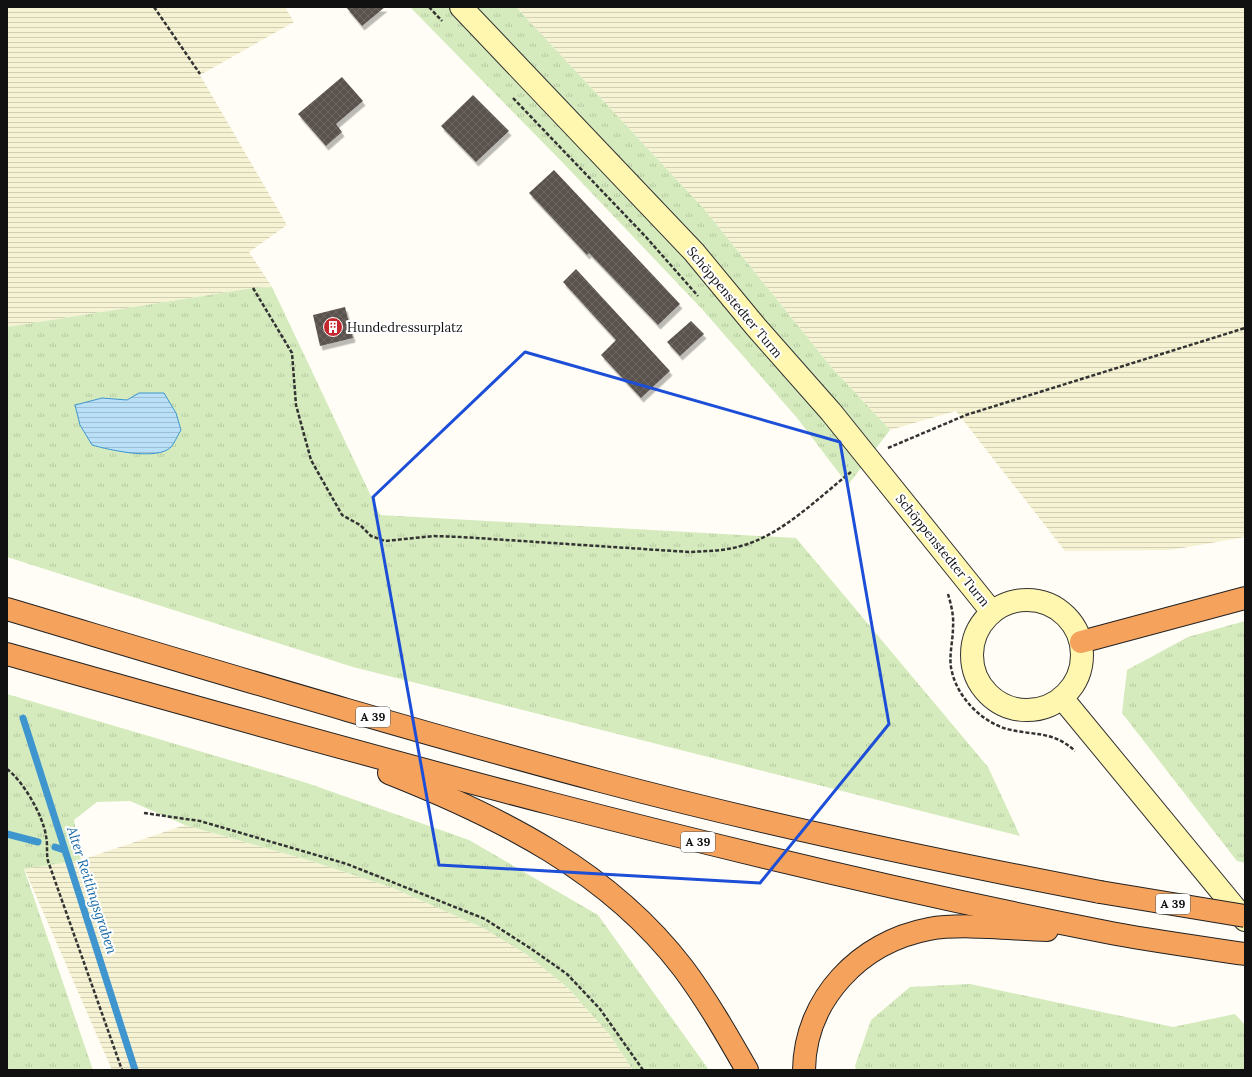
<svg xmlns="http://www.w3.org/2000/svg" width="1252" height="1077" viewBox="0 0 1252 1077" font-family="Lora,serif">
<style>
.farmland{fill:url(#farmland-rules)}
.grass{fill:url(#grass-tufts)}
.water{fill:url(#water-rules);stroke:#3f96cf}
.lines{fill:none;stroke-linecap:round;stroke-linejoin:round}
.stream{stroke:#3f96cf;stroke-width:7}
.building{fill:url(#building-cross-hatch);filter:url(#shadow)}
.secondary-casing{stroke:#333;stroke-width:24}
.motorway-casing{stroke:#222;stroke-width:24}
.path{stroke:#333;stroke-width:2.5;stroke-dasharray:4 2;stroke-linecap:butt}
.secondary{stroke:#fff6b0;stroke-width:22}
.motorway{stroke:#f5a25d;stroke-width:22}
.motorway-bridge-casing{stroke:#222;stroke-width:24;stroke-linecap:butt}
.motorway-bridge{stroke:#f5a25d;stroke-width:22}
.marked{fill:none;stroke:#1d4ed8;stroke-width:3;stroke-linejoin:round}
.labels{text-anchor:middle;stroke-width:4;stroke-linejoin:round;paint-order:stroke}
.shield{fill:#fff;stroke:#585858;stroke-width:1}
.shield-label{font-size:12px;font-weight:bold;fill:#111}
.street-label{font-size:13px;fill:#111;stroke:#fff}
.poi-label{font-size:13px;fill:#111;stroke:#fff;text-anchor:start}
.water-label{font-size:14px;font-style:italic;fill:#1768a6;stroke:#fff}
</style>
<defs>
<pattern id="farmland-rules" width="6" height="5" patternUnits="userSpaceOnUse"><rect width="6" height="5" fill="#f6f3d4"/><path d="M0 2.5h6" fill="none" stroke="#d2cfb5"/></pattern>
<pattern id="grass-tufts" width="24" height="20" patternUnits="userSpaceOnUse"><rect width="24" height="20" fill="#d5ebbd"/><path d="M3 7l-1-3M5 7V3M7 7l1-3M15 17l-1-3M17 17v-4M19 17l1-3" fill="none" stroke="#b6c8a1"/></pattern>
<pattern id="water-rules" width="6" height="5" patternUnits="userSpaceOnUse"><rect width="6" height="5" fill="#b9e0f7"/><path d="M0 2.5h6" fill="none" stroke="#9ebfd3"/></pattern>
<pattern id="building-cross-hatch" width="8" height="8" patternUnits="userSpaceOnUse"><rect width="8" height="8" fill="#5a524d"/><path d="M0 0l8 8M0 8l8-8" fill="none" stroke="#6d6662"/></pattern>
<filter id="shadow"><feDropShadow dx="2.5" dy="4.5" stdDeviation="0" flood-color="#0004"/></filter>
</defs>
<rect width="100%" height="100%" fill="#fffdf5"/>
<g class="farmland">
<path d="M7 7H285L294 22 200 75 287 225 249 252 272 287 253 288 7 327Z"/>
<path d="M516 7H1245V537L1171 550 1065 551 956 411 890 430 832 368 704 209Z"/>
<path d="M185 825 311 861 393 888 483 928 526 954 568 988 609 1034 633 1070H112L24 868 81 860Z"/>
</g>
<g class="grass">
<path d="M410 7H516L704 209 832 368 890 430 848 485 798 419 701 308 564 164Z"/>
<path d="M272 287 380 515 796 538 988 767 1020 836 353 667 7 557V327L253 288Z"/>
<path d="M1245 621V863L1237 861 1122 713 1127 670 1188 637Z"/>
<path d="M7 694 307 783 469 840 598 915 709 1070H633L609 1034 568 988 526 954 483 928 393 888 311 861 185 825 130 801 97 802 74 820 81 860 24 869 93 1070H7Z"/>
<path d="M970 984 1173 1027 1235 1014 1245 1025V1070H856L855 1066 871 1020 910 987Z"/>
</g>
<path class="water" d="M139 393H164L176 413 181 430C178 435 175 442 171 447 158 461 109 450 92 445L80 425 75 405 102 398 127 400Z"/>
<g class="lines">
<g class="stream">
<path d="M23 718 135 1070"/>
<path d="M7 834 38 842"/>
<path d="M55 847 64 850"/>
</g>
</g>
<g class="building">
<path d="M346 7H385L362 26Z"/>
<path d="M342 77 363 101 336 124 342 132 326 146 298 114Z"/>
<path d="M473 95 509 131 476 162 441 126Z"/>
<path d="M554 170 680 304 658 325 589 253 587 255 529 193Z"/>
<path d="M576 269 670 371 641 398 601 355 616 340 563 282Z"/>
<path d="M345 307 353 338 320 346 313 315Z"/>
<path d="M691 321 704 334 680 356 667 342Z"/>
</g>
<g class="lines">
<defs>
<g id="secondary">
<path d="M461 7 694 252 756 327 831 412 992 612"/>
<circle cx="1027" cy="655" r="55"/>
<path d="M1062 698 1245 920"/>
</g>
<g id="motorway">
<path d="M7 609C205 668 402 728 601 781 766 825 933 860 1100 892"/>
<path d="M1081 642 1245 598"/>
<path d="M7 654C371 757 735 859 1106 932 1152 941 1199 947 1245 954"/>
<path d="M389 773C500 817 609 871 683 968 707 1000 727 1035 747 1070"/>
<path d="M804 1070C805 999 860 942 929 929 962 923 1012 929 1047 930"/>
</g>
</defs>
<use href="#secondary" class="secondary-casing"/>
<use href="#motorway" class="motorway-casing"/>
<g class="path">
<path d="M154 7 200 74"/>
<path d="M429 7 442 21"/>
<path d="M513 98 646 237 698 296"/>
<path d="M253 288 292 353 296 405 311 460 342 515 360 525 371 536 385 541 434 536 461 537 689 552C707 551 724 551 741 546 782 535 818 498 851 472"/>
<path d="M888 448 966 415 1245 328"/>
<path d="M948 594C951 604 954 616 953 627 953 642 948 658 952 672 958 698 982 722 1007 729 1034 736 1052 730 1075 751"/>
<path d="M7 769C24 782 43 816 46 836 48 845 46 853 48 861L122 1070"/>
<path d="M144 813 200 821 347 864 485 919 530 948 567 974 600 1009 643 1070"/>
</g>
<use href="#secondary" class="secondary"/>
<use href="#motorway" class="motorway"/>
<defs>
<path id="motorway-bridge" d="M1100 892 1245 916"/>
</defs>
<use href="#motorway-bridge" class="motorway-bridge-casing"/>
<use href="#motorway-bridge" class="motorway-bridge"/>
</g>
<path class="marked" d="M525 352 840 442 889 724 760 883 439 865 373 497Z"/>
<defs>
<symbol id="building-disc" viewBox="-11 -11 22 22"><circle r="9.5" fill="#c4262e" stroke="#fff"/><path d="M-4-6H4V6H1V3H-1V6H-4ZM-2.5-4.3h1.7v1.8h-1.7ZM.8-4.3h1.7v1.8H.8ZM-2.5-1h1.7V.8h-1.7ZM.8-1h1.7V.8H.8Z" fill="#fff"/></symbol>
</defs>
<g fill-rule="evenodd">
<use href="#building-disc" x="322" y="316" width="22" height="22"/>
</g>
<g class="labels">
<g class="shield">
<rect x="356" y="707" width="34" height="20" rx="3"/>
<rect x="681" y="832" width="34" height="20" rx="3"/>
<rect x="1156" y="894" width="34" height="20" rx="3"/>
</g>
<g class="shield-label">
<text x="373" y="721">A 39</text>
<text x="698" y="846">A 39</text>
<text x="1173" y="908">A 39</text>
</g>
<g class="street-label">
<text transform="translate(735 302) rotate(50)" y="5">Schöppenstedter Turm</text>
<text transform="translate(943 550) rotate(51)" y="5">Schöppenstedter Turm</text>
</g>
<g class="poi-label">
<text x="347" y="332">Hundedressurplatz</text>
</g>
<g class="water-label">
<text transform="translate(92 890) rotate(72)" y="5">Alter Reitlingsgraben</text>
</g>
</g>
<rect width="1252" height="1077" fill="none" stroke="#111111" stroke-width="16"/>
</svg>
